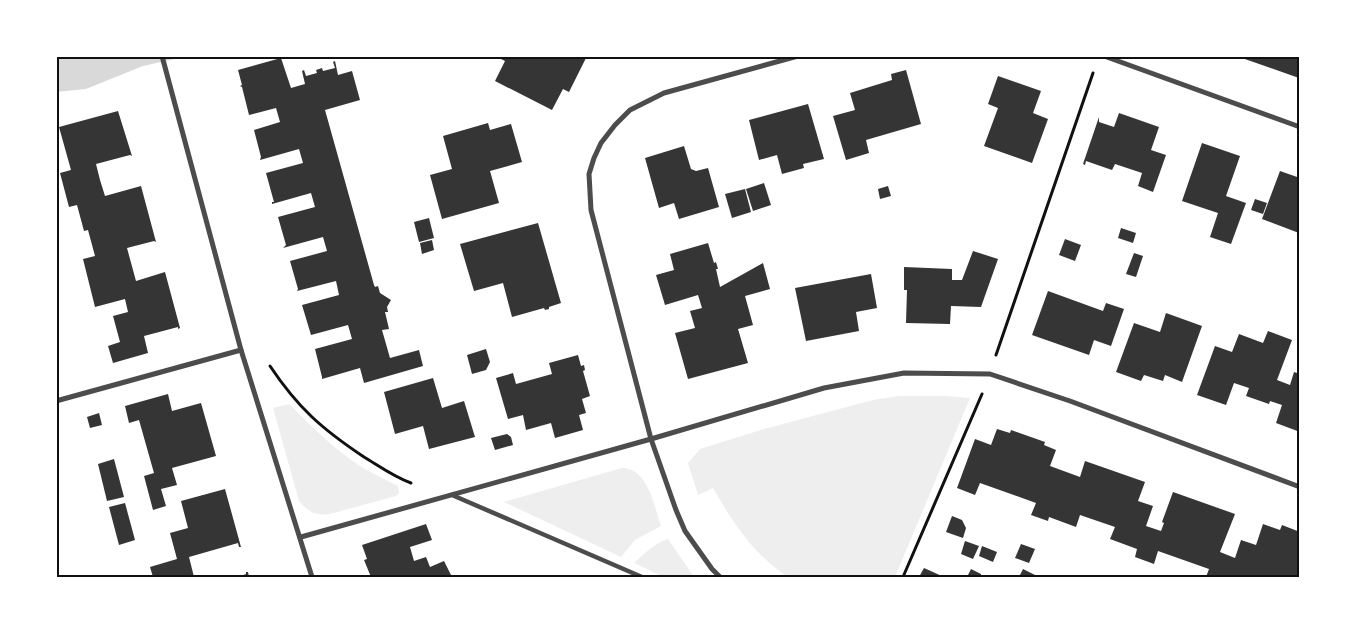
<svg xmlns="http://www.w3.org/2000/svg" width="1356" height="633" viewBox="0 0 1356 633" font-family="Jost,sans-serif">
<style>
.green{fill:#eee}
.water{fill:#d9d9d9}
.building{fill:#353535}
.lines{fill:none;stroke-linecap:round;stroke-linejoin:round}
.path{stroke:#111;stroke-width:3}
.pedestrian{stroke:#4c4c4c;stroke-width:4.5}
.minor{stroke:#4c4c4c;stroke-width:5}
.neatline{fill:none;stroke:#111;stroke-width:2}
</style>
<rect width="100%" height="100%" fill="#fff"/>
<g class="green">
<path d="M898 396H945L970 398 895 577H788C753 554 734 524 713 488L698 495 688 463 700 449 764 429 873 400Z"/>
<path d="M289 404C312 427 335 450 363 468 374 474 386 480 398 486L399 493 396 496 330 514C316 516 308 512 299 501L273 408Z"/>
<path d="M622 468C648 468 654 506 661 526L635 540 621 557 504 502Z"/>
<path d="M668 539 694 577H664L634 563C644 554 655 543 668 539Z"/>
</g>
<path class="water" d="M56 56H188L143 66 86 89 56 92Z"/>
<g class="building">
<path d="M495 56H587L569 92 563 89 552 110 495 81 505 61Z"/>
<path d="M1243 56H1300V75L1299 78 1242 58Z"/>
<path d="M281 58 291 88 305 84 302 71 304 70 306 76 317 73 316 70 322 68 323 71 335 68 333 62 335 61 338 75 352 71 360 100 325 110 374 285 375 287 378 286 380 293 391 300 387 307 388 312H385L389 329 382 330 390 358 419 350 423 366 364 383 360 368 322 379V377L315 349 352 339 348 325 311 335 302 305 339 295 336 281 297 291 298 289 290 261 327 251 323 237 283 248 286 245 278 217 315 207 311 193 272 204V202H274L266 173 303 163 299 149 260 160 261 157 254 130 280 122 276 108 249 115 242 87 240 86 242 85 238 70Z"/>
<path d="M906 70 921 124 866 140 869 153 846 160 833 116 855 110 850 93 892 80 891 74Z"/>
<path d="M998 76 1041 91 1033 113 1048 119 1032 163 984 146 998 108 988 104Z"/>
<path d="M808 104 824 159 803 164 804 168 782 174 777 155 759 160 749 120Z"/>
<path d="M118 111 132 156 130 155 96 164 100 180 105 196 141 186 156 242 154 241 127 248 136 281 165 272 180 328 178 329V327L144 336 148 353 113 363 108 346 120 342 113 316 128 312 125 299 95 307 83 259 95 256 88 230 84 231 77 205 69 207 60 173 71 170 59 127Z"/>
<path d="M1119 113 1159 127 1151 150 1166 155 1153 192 1138 186 1142 173 1115 164 1112 170 1086 161 1085 165 1083 164 1099 117V122L1114 127Z"/>
<path d="M488 123 490 130 511 124 522 162 490 171 499 203 442 219 430 175 452 169 443 136Z"/>
<path d="M1202 143 1240 156 1226 196 1246 203 1231 244 1210 237 1218 213 1182 201Z"/>
<path d="M684 146 691 169 696 171 708 168 719 207 679 219 674 203 659 208 645 158Z"/>
<path d="M1280 171 1300 178 1299 233 1262 219Z"/>
<path d="M764 183 771 205 753 211 746 189Z"/>
<path d="M888 186 891 196 880 199 878 189Z"/>
<path d="M745 189 751 212 732 218 725 194Z"/>
<path d="M1255 199 1267 203 1263 214 1251 210Z"/>
<path d="M429 218 434 238 419 242 414 222Z"/>
<path d="M538 223 561 303 549 307V309L545 310 544 308 512 317 503 283 474 291 460 244Z"/>
<path d="M1121 228 1136 233 1133 243 1118 238Z"/>
<path d="M1065 239 1081 245 1075 261 1059 255Z"/>
<path d="M432 240 434 250 422 254 420 243Z"/>
<path d="M708 243 714 263 716 262 718 269H716L720 287 763 263 770 289 745 296 753 325 738 329 748 363 688 379 675 333 695 328 690 311 702 308 698 295 665 305 656 275 674 270 670 254Z"/>
<path d="M973 251 998 259 981 307 951 306 950 324 906 323 907 290H904V267L952 269V280H962Z"/>
<path d="M1134 253 1143 256 1136 277 1126 274Z"/>
<path d="M871 274 877 308 856 312 859 331 806 341 795 288Z"/>
<path d="M1048 291 1103 311 1106 303 1124 309 1111 346 1094 340 1089 355 1032 335Z"/>
<path d="M1166 313 1202 326 1182 382 1165 375 1163 381 1144 375 1141 381 1116 372 1134 323 1160 332Z"/>
<path d="M1268 331 1292 340 1277 380 1290 385 1294 372 1300 374V432L1276 423 1282 405 1270 401 1269 404 1246 396 1249 388 1234 383 1226 405 1197 395 1215 346 1232 352 1239 334 1263 343Z"/>
<path d="M486 349 490 362 486 370 472 374 467 355Z"/>
<path d="M578 355 581 366 584 365 585 370 583 371 590 396 582 399 586 413 579 415 583 430 555 438 551 423 526 430 523 415 508 419 496 378 513 373 516 384 552 374 549 363Z"/>
<path d="M433 378 442 408 464 401 475 437 429 449 423 426 395 434 384 392Z"/>
<path d="M168 394 172 411 201 403 216 456 172 468 177 485 161 489 166 506 153 510 144 476 154 473 139 420 129 423 125 406Z"/>
<path d="M99 413 102 425 90 428 87 417Z"/>
<path d="M997 429 1010 433 1011 430 1045 442 1044 445 1056 450 1050 466 1080 477 1085 461 1145 482 1138 501 1153 506 1146 526 1161 531 1164 523 1162 522 1173 492 1235 514 1220 552 1235 558 1241 540 1256 545 1263 524 1280 530 1282 525 1300 532V577H1206L1209 569 1158 551 1154 564 1135 557 1137 549 1110 539 1115 527 1080 515 1076 527 1049 517 1048 521 1031 515 1036 503 980 483 975 495 957 488 975 439 991 445Z"/>
<path d="M507 434 511 437 513 445 495 450 491 438Z"/>
<path d="M114 459 124 497 107 501 98 464Z"/>
<path d="M225 489 241 547H239L238 543 189 557 194 577H153L150 567 177 559 170 533 188 528 181 501Z"/>
<path d="M125 503 135 540 119 545 109 507Z"/>
<path d="M952 516 962 520 966 528 963 538 946 532Z"/>
<path d="M426 524 432 540 410 547 414 561 426 557 430 567 444 561 452 577H371L364 560 367 559 362 545Z"/>
<path d="M965 541 979 546 973 559 961 554Z"/>
<path d="M1021 544 1035 549 1029 563 1015 558Z"/>
<path d="M982 546 997 552 993 562 979 556Z"/>
<path d="M924 568 944 577H919Z"/>
<path d="M971 569 981 574V577H967Z"/>
<path d="M1023 569 1039 577H1019Z"/>
<path d="M246 572H248L249 577H238L246 574Z"/>
</g>
<g class="lines">
<g class="path">
<path d="M996 355 1093 73"/>
<path d="M270 366C298 408 322 429 364 457 379 466 394 477 411 483"/>
<path d="M903 577 982 394"/>
</g>
<path class="pedestrian" d="M452 495 642 577"/>
<g class="minor">
<path d="M162 56 241 350 312 577"/>
<path d="M1104 56 1300 127"/>
<path d="M56 401 241 350"/>
<path d="M301 537 651 439 824 388 904 373 990 374 1070 401 1300 487"/>
<path d="M720 577 712 569 685 531 676 510 651 439 591 210 589 174 594 158 601 143 615 125 630 110 664 93 798 56"/>
</g>
</g>
<rect width="1356" height="633" fill="none" stroke="#ffffff" stroke-width="115"/>
<rect x="58" y="58" width="1240" height="518" class="neatline"/>
</svg>
